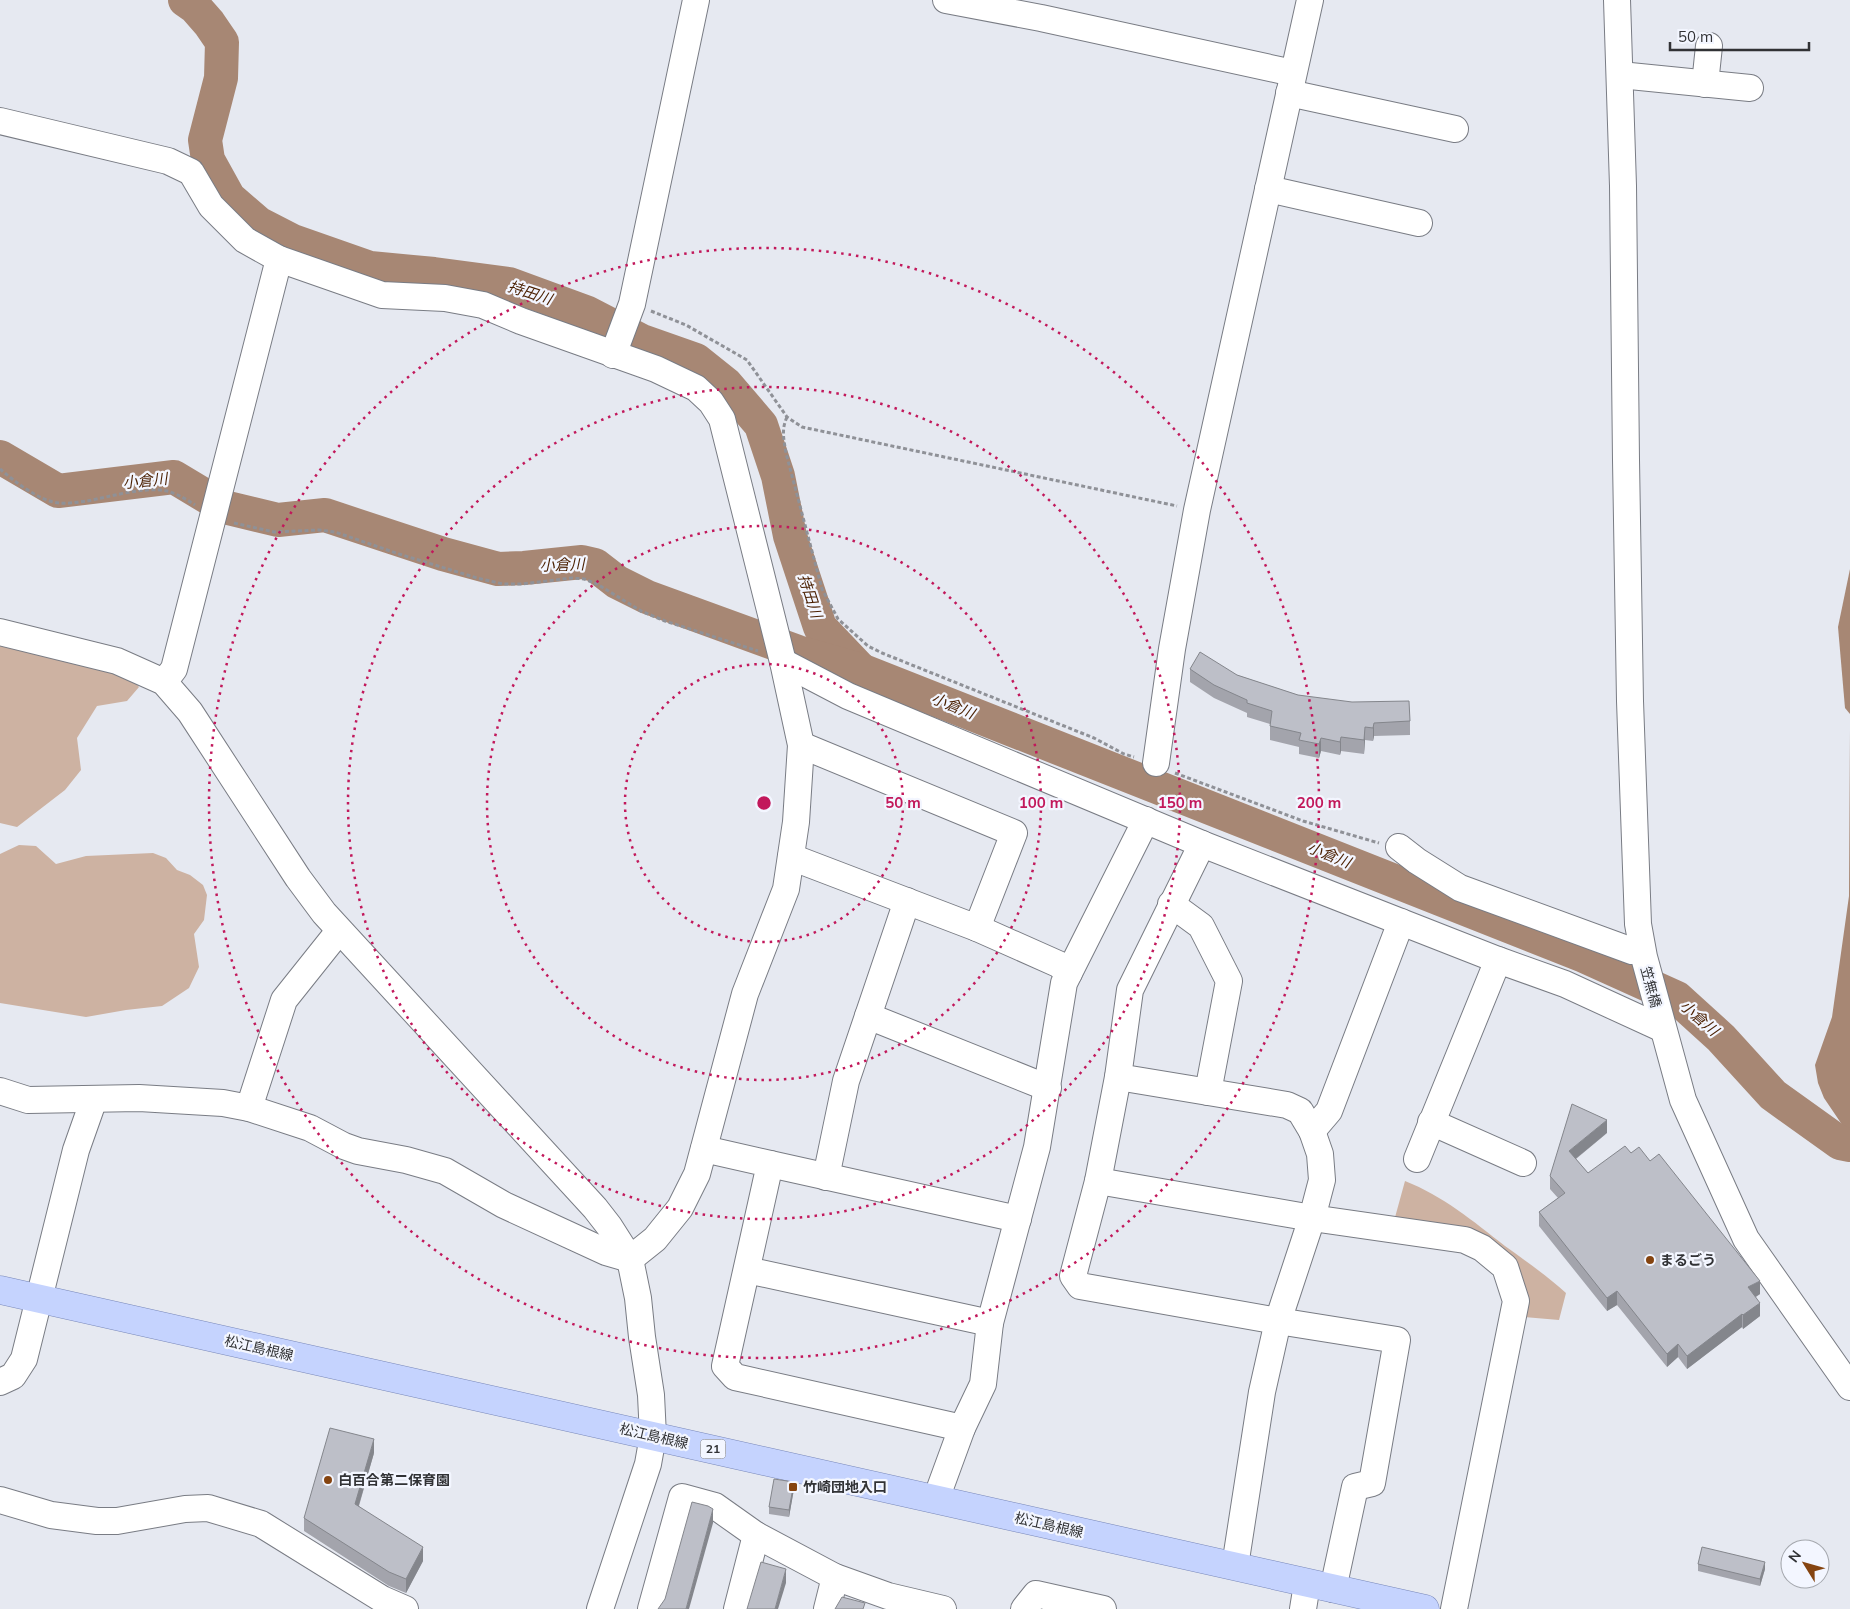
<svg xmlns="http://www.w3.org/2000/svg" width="1850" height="1609" viewBox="0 0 1850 1609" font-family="Mulish,'Noto Sans JP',sans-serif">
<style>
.green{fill:#cdb2a2}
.water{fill:#a78774}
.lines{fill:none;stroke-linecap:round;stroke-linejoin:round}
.river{stroke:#a78774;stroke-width:34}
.minor-casing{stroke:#797c84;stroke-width:28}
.major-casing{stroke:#7887b8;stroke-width:29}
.path{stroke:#8f9197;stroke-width:3;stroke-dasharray:4 2.5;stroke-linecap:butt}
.minor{stroke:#fff;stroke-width:26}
.major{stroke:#c5d3fe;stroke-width:28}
.wall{fill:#a3a4ac}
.shaded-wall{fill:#84868c}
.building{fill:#bdbfc8;stroke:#84868c}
.ring{fill:none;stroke:#c2185b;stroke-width:2.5;stroke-dasharray:2.5 5}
.poi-dot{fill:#854410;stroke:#f3f6ff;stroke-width:2}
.labels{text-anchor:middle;stroke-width:4.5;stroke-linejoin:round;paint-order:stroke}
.shield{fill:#f3f6ff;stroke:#6b6d72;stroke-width:1}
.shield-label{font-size:12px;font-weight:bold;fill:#313235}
.street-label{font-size:14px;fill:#313235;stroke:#f3f6ff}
.poi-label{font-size:14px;font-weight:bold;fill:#313235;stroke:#f3f6ff;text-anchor:start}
.water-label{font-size:15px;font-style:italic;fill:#4a1f00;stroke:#f3f6ff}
.centre{fill:#c2185b;stroke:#f3f6ff;stroke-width:2.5}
.ring-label{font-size:15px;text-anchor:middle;font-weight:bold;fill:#c2185b;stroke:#f3f6ff;stroke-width:4.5;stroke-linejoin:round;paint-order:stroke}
</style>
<rect width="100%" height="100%" fill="#e6e9f1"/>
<g class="green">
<path d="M0 646 36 651 130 675 139 687 127 701 97 706 77 738 81 770 65 790 17 827 0 823Z"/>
<path d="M19 845 36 846 56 864 86 856 153 853 166 858 177 870 190 875 203 885 207 895 204 920 194 934 199 967 189 988 162 1006 126 1010 86 1017 0 1003V854Z"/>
<path d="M1405 1181C1443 1196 1473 1221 1505 1246 1526 1261 1547 1276 1566 1293L1559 1320 1524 1317 1515 1269 1394 1221Z"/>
</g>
<g class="water">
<path d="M1850 569V714L1845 708 1838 627Z"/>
<path d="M1850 730V1157L1802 1120 1781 1106 1756 1083 1744 1058C1759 1073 1774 1095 1796 1097 1810 1112 1823 1126 1842 1135L1845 1133V1129L1824 1098 1818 1083 1815 1065 1832 1017 1849 896Z"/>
</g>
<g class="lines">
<g class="river">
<path d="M185 0 195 7 209 23 222 42 221 78 205 140 208 160 229 198 258 223 293 241 370 268 434 274 509 284 588 313 642 341 696 360 726 384 761 425 778 476 790 536 820 627 861 670"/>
<path d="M0 457 58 491 174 477 224 507 278 520 325 515 443 554 498 569 524 568 582 562 595 565 617 582 647 597 798 652 861 670 1584 956 1677 998 1721 1038 1773 1095 1840 1143 1850 1145"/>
</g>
<defs>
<g id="minor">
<path d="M946 0 1041 18 1293 73"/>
<path d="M1617 0 1623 186 1626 460 1630 701 1638 924 1644 957 1683 1100 1746 1239 1850 1387"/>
<path d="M1620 75 1750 88"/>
<path d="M1705 84 1709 46"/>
<path d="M1289 93 1455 129"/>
<path d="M0 121 168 161 191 172 211 206 245 240 279 259 382 295 445 298 483 305 521 321 656 369 696 388 711 402 722 419 783 662 801 745 796 822 786 889 745 994 697 1174 680 1208 655 1239 630 1259"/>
<path d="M1268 189 1419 223"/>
<path d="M613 355 632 304 696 0"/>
<path d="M0 632 117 661 164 682 190 712 298 878 324 913 595 1208 609 1226 630 1259 638 1298 642 1337 651 1395 653 1436 648 1464 600 1609"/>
<path d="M783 662 848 696 1202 844 1498 960 1565 984 1663 1029"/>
<path d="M164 682 174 669 279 259"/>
<path d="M1156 763 1172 649 1197 510 1310 0"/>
<path d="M1202 844 1130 990 1118 1077 1098 1181 1073 1276 1080 1286 1278 1321 1397 1340 1372 1483 1355 1487 1333 1589"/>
<path d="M1399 847 1417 861 1460 888 1632 951"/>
<path d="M791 857 977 928 1014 833 801 745"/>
<path d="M1171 904 1201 926 1229 981 1208 1092"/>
<path d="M977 928 1058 964 1069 973 1146 820"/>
<path d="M868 1016 1048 1088"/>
<path d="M1118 1077 1287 1105 1300 1111 1312 1131 1320 1154 1322 1180 1312 1218 1278 1321 1262 1392 1235 1566"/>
<path d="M0 1091 28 1100 139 1098 223 1103 249 1108 310 1128 344 1146 358 1151 406 1160 445 1171 504 1205 606 1252 630 1259"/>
<path d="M249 1108 284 1000 339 931"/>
<path d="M1431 1122 1523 1163"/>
<path d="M1312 1131 1329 1111 1401 922"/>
<path d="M704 1149 770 1164 725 1366 735 1377 962 1428"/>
<path d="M1417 1159 1498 960"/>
<path d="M770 1164 1018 1219"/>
<path d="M826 1177 846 1081 907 901"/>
<path d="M1098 1181 1312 1218 1465 1240 1482 1248 1505 1267 1516 1301 1454 1609"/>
<path d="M747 1270 990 1323"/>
<path d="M0 1382 13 1376 24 1359 76 1150 94 1099"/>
<path d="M936 1499 962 1428 983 1384 990 1323 1037 1147 1064 983 1069 973"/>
<path d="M0 1500 51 1515 97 1521H117L185 1509 208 1508 261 1524 382 1599 405 1609"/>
<path d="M651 1609 682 1497 715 1506 756 1535 835 1577 888 1596 943 1609"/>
<path d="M737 1609 756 1535"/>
<path d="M827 1609 835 1577"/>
<path d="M1024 1609 1036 1594 1103 1609"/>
<path d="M1303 1609 1307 1584"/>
</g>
<path id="major" d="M0 1290 1425 1609"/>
</defs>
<use href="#minor" class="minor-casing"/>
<use href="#major" class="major-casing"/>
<g class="path">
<path d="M651 311 686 325 747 360 787 417 802 427 1177 506"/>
<path d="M787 417C781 430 784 440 786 453L822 589 838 619 868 646 882 653 1094 738 1124 754 1134 757"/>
<path d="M0 469C14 481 40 502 60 503 68 504 78 502 87 501 109 497 145 486 167 491 177 494 186 499 195 505"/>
<path d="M234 523 274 532 319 530 335 532 399 554 477 578 503 584H521L572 578 584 579 597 584 641 611 665 621 758 651"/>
<path d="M1175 773 1303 821 1379 843"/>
</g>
<use href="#minor" class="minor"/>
<use href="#major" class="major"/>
</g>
<g class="wall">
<path d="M1190 669 1237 675 1298 695 1410 721V735L1374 736 1373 741 1365 740 1364 754 1341 751 1340 755 1321 751 1319 758 1299 754V747L1270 740V724L1247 717V713L1214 698 1190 682Z"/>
<path d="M1607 1133 1576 1159 1588 1173 1631 1153 1650 1161 1760 1294 1756 1297 1760 1316 1743 1329 1742 1327 1687 1369 1678 1357 1667 1367 1617 1305 1607 1311 1539 1226V1212L1558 1198 1550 1189V1176Z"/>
<path d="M374 1453 359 1506 423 1561 406 1593 389 1586 304 1531V1518Z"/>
<path d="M794 1489 789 1517 769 1514V1507Z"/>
<path d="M1698 1564 1765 1569 1760 1586 1698 1571Z"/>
</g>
<g class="shaded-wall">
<path d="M1374 723V736L1373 741V728Z"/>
<path d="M1365 727V740L1364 754V740Z"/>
<path d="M1341 737V751L1340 755V742Z"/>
<path d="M1321 738V751L1319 758V744Z"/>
<path d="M1607 1120V1133L1569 1164V1151Z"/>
<path d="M1760 1281V1294L1748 1301V1287Z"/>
<path d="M1617 1291V1305L1607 1311V1298Z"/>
<path d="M1760 1303V1316L1743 1329V1315Z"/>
<path d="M1742 1314V1327L1687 1369V1356Z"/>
<path d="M1678 1344V1357L1667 1367V1354Z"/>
<path d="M374 1439V1453L355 1518V1504Z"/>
<path d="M794 1482V1489L789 1517V1510Z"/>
<path d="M713 1509V1523L689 1609H686Z"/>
<path d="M423 1547V1561L406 1593V1579Z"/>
<path d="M1765 1562V1569L1760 1586V1579Z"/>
<path d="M786 1569V1583L778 1609H775Z"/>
</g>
<g class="building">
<path d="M1200 652 1237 675 1298 695 1352 702 1409 701 1410 721 1374 723 1373 728 1365 727 1364 740 1341 737 1340 742 1321 738 1319 744 1299 740 1301 733 1270 726 1272 711 1247 703V700L1214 685 1190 669Z"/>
<path d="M1572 1104 1607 1120 1569 1151 1588 1173 1625 1146 1631 1153 1639 1147 1650 1161 1659 1154 1760 1281 1748 1287 1760 1303 1743 1315 1742 1314 1687 1356 1678 1344 1667 1354 1617 1291 1607 1298 1539 1212 1565 1193 1550 1176Z"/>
<path d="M330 1428 374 1439 355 1504 423 1547 406 1579 389 1572 304 1518Z"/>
<path d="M774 1479 794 1482 789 1510 769 1507Z"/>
<path d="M692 1502 708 1506 713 1509 686 1609H658L665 1599Z"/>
<path d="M1702 1547 1765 1562 1760 1579 1698 1564Z"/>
<path d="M761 1562 786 1569 775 1609H747Z"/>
<path d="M842 1597 865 1603 863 1609H835Z"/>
</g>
<g class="ring">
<circle cx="764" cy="803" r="139"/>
<circle cx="764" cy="803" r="277"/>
<circle cx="764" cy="803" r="416"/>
<circle cx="764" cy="803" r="555"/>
</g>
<g class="poi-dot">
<circle cx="1650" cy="1260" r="5"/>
<circle cx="328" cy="1480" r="5"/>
<rect x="788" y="1482" width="10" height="10" rx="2.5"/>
</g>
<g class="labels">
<rect class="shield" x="700.5" y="1439.5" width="25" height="19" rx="4"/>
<g class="shield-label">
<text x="713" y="1453">21</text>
</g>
<g class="street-label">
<text transform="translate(1651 987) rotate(75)" y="5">笠無橋</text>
<text transform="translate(259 1348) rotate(13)" y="5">松江島根線</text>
<text transform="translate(654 1436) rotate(13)" y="5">松江島根線</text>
<text transform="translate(1049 1525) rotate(13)" y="5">松江島根線</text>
</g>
<g class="poi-label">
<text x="1660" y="1265">まるごう</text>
<text x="338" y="1485">白百合第二保育園</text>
<text x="803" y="1492">竹崎団地入口</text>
</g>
<g class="water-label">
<text transform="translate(530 293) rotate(18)" y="5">持田川</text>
<text transform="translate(145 481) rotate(-6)" y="5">小倉川</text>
<text transform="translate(562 565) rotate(-2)" y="5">小倉川</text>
<text transform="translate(810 596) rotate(72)" y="5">持田川</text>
<text transform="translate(953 706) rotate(22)" y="5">小倉川</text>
<text transform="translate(1329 855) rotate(22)" y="5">小倉川</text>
<text transform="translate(1699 1018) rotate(41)" y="5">小倉川</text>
</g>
</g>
<circle cx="764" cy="803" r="8" class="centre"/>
<g class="ring-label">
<text x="903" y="808">50 m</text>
<text x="1041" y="808">100 m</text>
<text x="1180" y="808">150 m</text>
<text x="1319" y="808">200 m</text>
</g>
<g transform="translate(1805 1564) rotate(307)"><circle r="24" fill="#f3f6ff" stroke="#a5a8ae"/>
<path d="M0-4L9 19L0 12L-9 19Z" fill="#854410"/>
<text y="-8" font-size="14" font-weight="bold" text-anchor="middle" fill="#313235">N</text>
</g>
<path d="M1670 42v8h139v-8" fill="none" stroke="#313235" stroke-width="2.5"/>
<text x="1678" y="42" font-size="15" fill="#313235" stroke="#f3f6ff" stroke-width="4" paint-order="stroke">50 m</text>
</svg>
